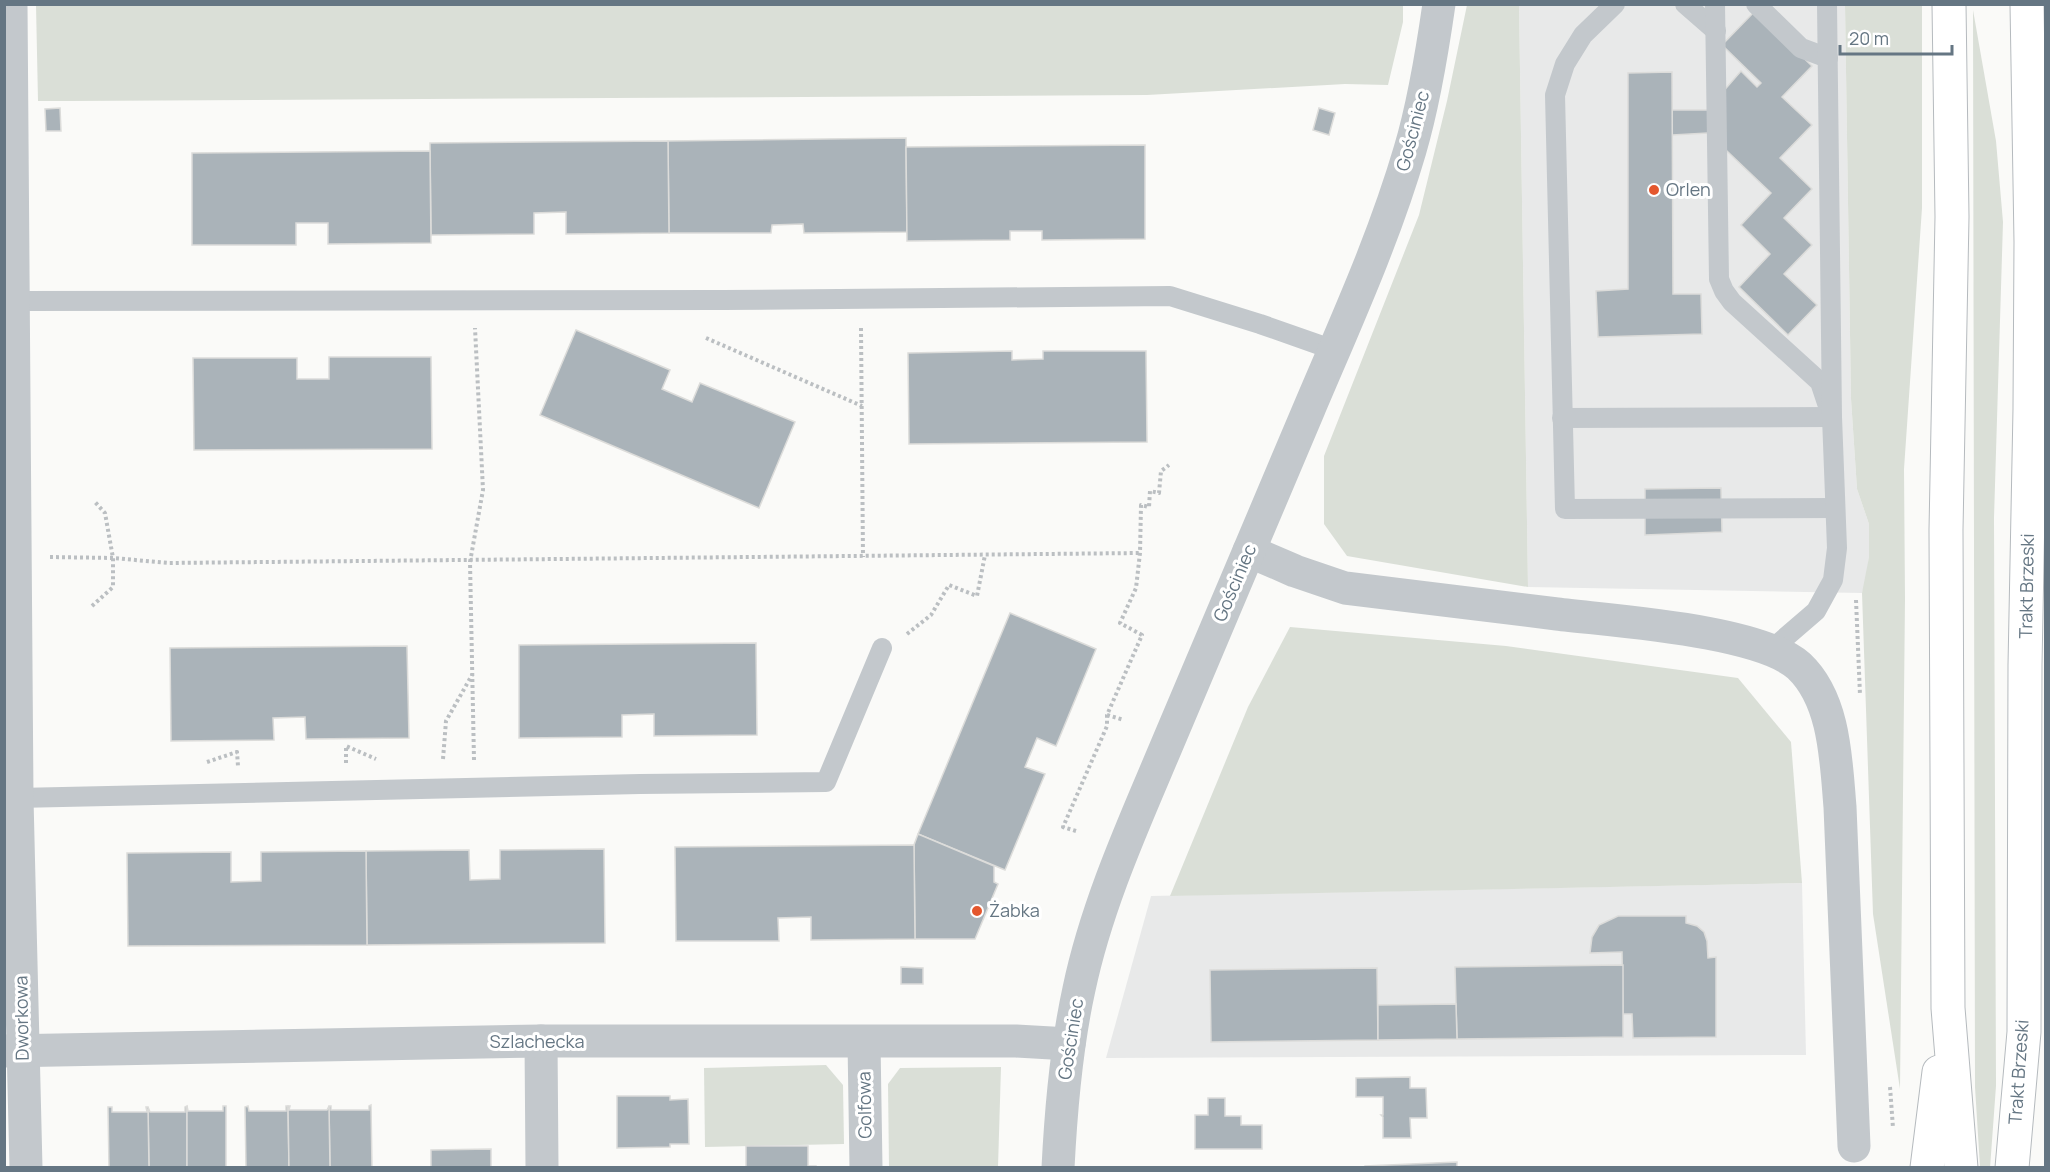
<svg xmlns="http://www.w3.org/2000/svg" width="2050" height="1172" viewBox="0 0 2050 1172" font-family="Manrope,sans-serif">
<style>
.built{fill:#e8e9e9}
.green{fill:#dadfd7}
.building{fill:#aab3b9;stroke:#dcdcda;stroke-width:1.5}
.lines{fill:none;stroke-linecap:round;stroke-linejoin:round}
.primary-casing{stroke:#b5babe;stroke-width:35}
.path{stroke:#bbbfc2;stroke-width:4;stroke-dasharray:3 3;stroke-linecap:butt}
.service{stroke:#c3c8cc;stroke-width:20}
.minor{stroke:#c3c8cc;stroke-width:33}
.tertiary{stroke:#c3c8cc;stroke-width:33}
.primary{stroke:#fff;stroke-width:33}
.poi-dot{fill:#e4572e;stroke:#fff;stroke-width:2}
.labels{text-anchor:middle;stroke-width:6;stroke-linejoin:round;paint-order:stroke}
.street-label{font-size:18px;fill:#657683;stroke:#fff}
.poi-label{font-size:18px;fill:#657683;stroke:#fff;text-anchor:start}
</style>
<rect width="100%" height="100%" fill="#fafaf8"/>
<g class="built">
<path d="M1519 5H1845L1851 399 1857 489 1869 524V557L1867 577 1862 593 1528 587Z"/>
<path d="M1802 883 1806 1055 1106 1058 1151 896Z"/>
</g>
<g class="green">
<path d="M36 5 1403 4V22L1388 85 1345 84 1147 95 70 101H38Z"/>
<path d="M1467 5H1519L1528 587 1347 556 1324 524V456L1419 215 1447 101Z"/>
<path d="M1845 5H1922V208L1904 469 1905 599 1900 1089 1873 914 1862 593 1869 557V524L1857 489 1851 399Z"/>
<path d="M1973 10 1996 141 2003 222 1994 518 1996 1086 1990 1168 1980 1167 1975 1087Z"/>
<path d="M1290 627 1506 646 1738 678 1791 742 1802 883 1170 896 1248 707Z"/>
<path d="M826 1065 843 1085 844 1144 705 1147 704 1068Z"/>
<path d="M1001 1067 998 1167H889L888 1084 900 1068Z"/>
</g>
<g class="building">
<path d="M1755 11 1812 66 1782 97 1812 125 1780 158 1812 189 1784 218 1812 245 1784 274 1817 305 1788 335 1739 287 1770 254 1741 225 1771 193 1708 133 1672 135V110H1707L1741 71 1757 87 1761 83 1722 45Z"/>
<path d="M1672 72 1673 294H1701L1702 334 1598 337 1596 291 1628 289V73Z"/>
<path d="M60 108 61 131H46L45 109Z"/>
<path d="M1319 108 1335 113 1329 135 1313 130Z"/>
<path d="M906 138 907 232 804 233 803 224 772 225 771 233H669L668 141Z"/>
<path d="M668 141 669 233 566 234V212L534 213V234L431 235 430 143Z"/>
<path d="M1145 145V239L1042 240V231H1010V240L907 241 906 147Z"/>
<path d="M430 151 431 243 328 244V223H296V245H192V153Z"/>
<path d="M576 330 670 370 662 389 692 402 700 383 795 422 759 508 540 415Z"/>
<path d="M1012 351V360L1043 359V351H1146L1147 442 909 444 908 353Z"/>
<path d="M329 357H431L432 449 194 450 193 358H297V379H329Z"/>
<path d="M1721 488 1722 532 1645 535V489Z"/>
<path d="M1010 613 1096 649 1056 746 1037 738 1025 767 1045 774 1005 870 918 834Z"/>
<path d="M756 643 757 735 654 736V714L622 715V737L519 738V645Z"/>
<path d="M407 646 409 738 306 739 305 717 273 718 274 740 171 741 170 648Z"/>
<path d="M918 834 994 866V882L998 884 975 939H915L914 845Z"/>
<path d="M914 845 915 939 811 940V917L778 918 779 941H676L675 847Z"/>
<path d="M604 849 605 943 367 945 366 851 469 850 470 880 500 879V850Z"/>
<path d="M366 851 367 945 128 946 127 853 231 852V882L261 881V852Z"/>
<path d="M1618 916H1686V923L1697 926 1704 932 1707 941 1708 958 1716 957V1037L1633 1038 1632 1014H1623L1622 952 1590 953 1592 937 1599 925Z"/>
<path d="M1623 965V1037L1457 1039 1455 967Z"/>
<path d="M901 967 923 968V984H901Z"/>
<path d="M1377 968 1378 1040 1211 1042 1210 970Z"/>
<path d="M1456 1004 1457 1039 1378 1040V1005Z"/>
<path d="M1410 1077V1088H1426L1427 1118H1410L1411 1138H1383V1117L1381 1115H1383V1097H1356V1078Z"/>
<path d="M617 1096H670V1100L688 1099 689 1144H670V1147L617 1148Z"/>
<path d="M1208 1098H1225V1116H1241V1125H1262V1149H1195V1115H1208Z"/>
<path d="M371 1105 372 1168H330L329 1106H331V1110H369V1106Z"/>
<path d="M187 1106V1168H149L148 1107 150 1112H185V1107Z"/>
<path d="M187 1106 188 1111H223V1106H226V1168H187Z"/>
<path d="M248 1106 249 1111H286V1106H288L289 1168H246L245 1107Z"/>
<path d="M288 1106H290L289 1110H327L329 1106 330 1168H289Z"/>
<path d="M108 1107H112V1112H147L146 1107H148L149 1168H109Z"/>
<path d="M746 1146H808V1166H816V1168H746Z"/>
<path d="M491 1149V1168H431V1150Z"/>
<path d="M1457 1162V1168H1365V1166Z"/>
</g>
<g class="lines">
<defs>
<g id="primary">
<path d="M1949 4 1952 217 1946 530 1948 1008 1961 1168"/>
<path d="M1927 1168 1939 1072"/>
<path d="M2012 1168 2024 1032 2025 665 2030 409 2031 242 2027 4"/>
</g>
</defs>
<use href="#primary" class="primary-casing"/>
<g class="path">
<path d="M861 328 863 557"/>
<path d="M706 338 862 406"/>
<path d="M50 557 113 558 169 563 1140 553"/>
<path d="M1856 600 1860 695"/>
<path d="M92 606 113 587V558L105 513 94 501"/>
<path d="M907 634 931 615 949 585 977 596 985 555"/>
<path d="M1107 715 1124 720"/>
<path d="M443 759 446 721 472 675"/>
<path d="M474 760 470 562 483 490 475 328"/>
<path d="M207 762 237 752 238 766"/>
<path d="M346 763V746L376 759"/>
<path d="M1076 831 1063 827 1107 726V715L1142 635 1120 623 1136 588 1140 553 1141 505 1149 507 1150 491 1159 493 1161 471 1169 465"/>
<path d="M1890 1087 1893 1128"/>
</g>
<g class="service">
<path d="M1615 4 1583 35 1565 64 1555 95 1565 509 1835 508"/>
<path d="M1685 4 1716 31"/>
<path d="M1715 4 1719 279 1724 291 1732 302 1820 382 1827 403"/>
<path d="M1756 4 1801 48 1828 58"/>
<path d="M12 301 723 300 1170 296 1260 324 1334 350"/>
<path d="M1562 418 1832 417"/>
<path d="M1772 649 1816 611 1833 580 1837 548 1832 417 1827 4"/>
<path d="M17 798 640 784 826 782 882 648"/>
</g>
<g class="minor">
<path d="M11 4 17 798 26 1168"/>
<path d="M1249 551 1295 571 1345 588C1415 597 1486 605 1557 614 1613 621 1759 630 1799 666 1835 700 1836 760 1840 807L1854 1146"/>
<path d="M541 1041 542 1168"/>
<path d="M864 1042 866 1168"/>
<path d="M4 1051 541 1041H1016L1069 1044"/>
</g>
<path class="tertiary" d="M1058 1168C1061 1108 1066 1048 1079 989 1097 903 1135 821 1169 740 1215 629 1262 519 1309 409 1345 324 1384 239 1410 150 1424 103 1432 53 1439 4"/>
<use href="#primary" class="primary"/>
</g>
<g class="poi-dot">
<circle cx="1654" cy="190" r="6"/>
<circle cx="977" cy="911" r="6"/>
</g>
<g class="labels">
<g class="street-label">
<text transform="translate(1413 131) rotate(-75)" y="6">Gościniec</text>
<text transform="translate(1235 583) rotate(-67)" y="6">Gościniec</text>
<text transform="translate(2027 586) rotate(-89)" y="6">Trakt Brzeski</text>
<text transform="translate(22 1018) rotate(-91)" y="6">Dworkowa</text>
<text transform="translate(1071 1039) rotate(-81)" y="6">Gościniec</text>
<text x="537" y="1048">Szlachecka</text>
<text transform="translate(2019 1072) rotate(-86)" y="6">Trakt Brzeski</text>
<text transform="translate(865 1105) rotate(-91)" y="6">Golfowa</text>
</g>
<g class="poi-label">
<text x="1666" y="196">Orlen</text>
<text x="989" y="917">Żabka</text>
</g>
</g>
<rect width="2050" height="1172" fill="none" stroke="#657683" stroke-width="12"/>
<path d="M1840 45v9h112v-9" fill="none" stroke="#657683" stroke-width="3"/>
<text x="1849" y="45" font-size="18" fill="#657683" stroke="#ffffff" stroke-width="4.5" paint-order="stroke">20 m</text>
</svg>
